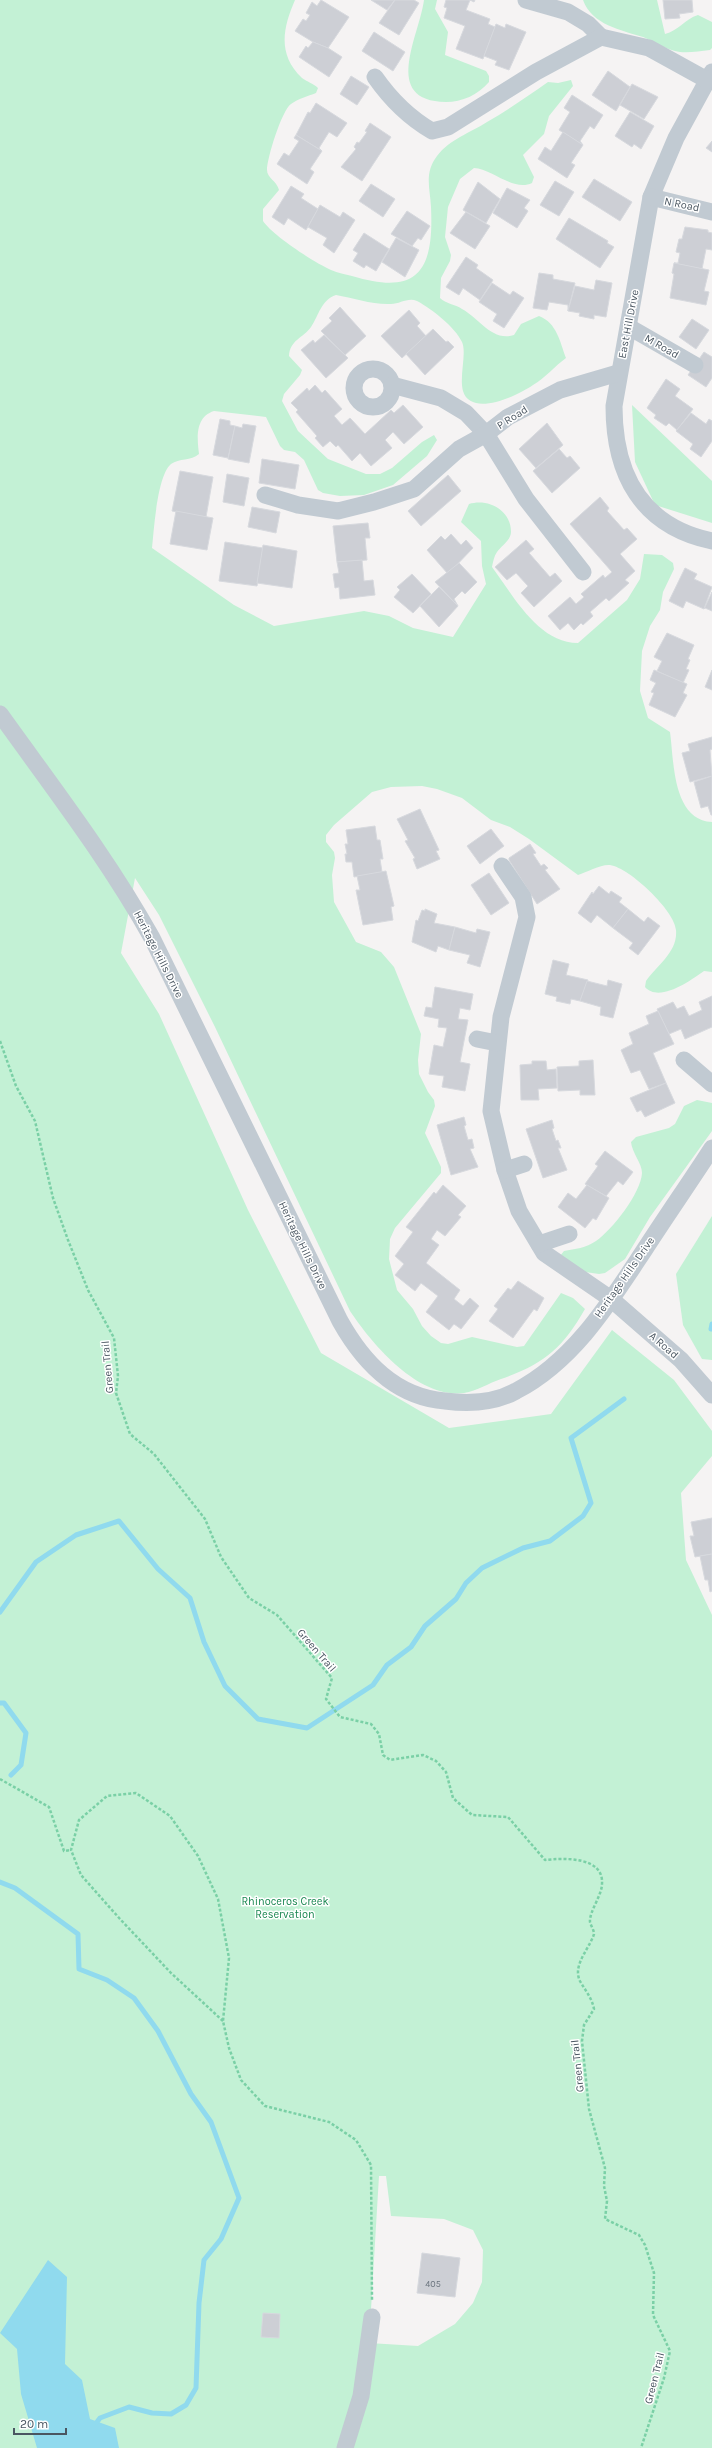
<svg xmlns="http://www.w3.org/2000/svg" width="712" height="2448" viewBox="0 0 712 2448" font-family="Karla,sans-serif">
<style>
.green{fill:#c3f1d5;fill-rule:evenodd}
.water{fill:#90daee}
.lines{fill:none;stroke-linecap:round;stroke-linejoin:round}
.stream{stroke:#90daee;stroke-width:5}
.building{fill:#cdcfd5;stroke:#d7d9de}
.path{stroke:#7ad0a6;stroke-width:2.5;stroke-dasharray:3 2;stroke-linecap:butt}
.minor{stroke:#c1cad2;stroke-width:17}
.labels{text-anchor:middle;stroke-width:3;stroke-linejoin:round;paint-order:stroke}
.number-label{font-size:9px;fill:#6b747e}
.street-label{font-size:11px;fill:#4a5661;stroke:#fff}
.park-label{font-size:11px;fill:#17864f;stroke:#fff}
</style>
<rect width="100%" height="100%" fill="#f5f3f3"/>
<g class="green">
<path d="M0 0H295C283 28 277 54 302 78 307 82 313 83 318 88L316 93C308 96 298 99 291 104 282 110 267 158 267 170 267 178 277 181 279 190L263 209V221C272 235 315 263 331 270 338 273 345 274 352 276 418 296 434 271 431 207 430 188 424 173 437 156 450 139 470 133 487 122 508 110 528 96 548 82L558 83 571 80 573 86 549 116 544 134 523 155 534 177 532 183C514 192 492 169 474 168L460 179 448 207 445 237 451 255 450 261 441 278 440 298C446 304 455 304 462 309 479 318 492 342 514 335L521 324 539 316C557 323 560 342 566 358 555 366 545 378 533 385 519 395 471 418 463 391 459 376 467 353 462 342 455 327 432 309 417 301 408 297 400 304 391 304 373 305 353 298 336 295 321 300 319 315 311 327 303 338 290 340 289 356L302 370 300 375 284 394 282 401 298 431 328 459 366 474H380L392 468 422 442 434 435 437 440 427 456 393 485 364 495 340 496 323 493 318 490 304 460 295 452 284 450 280 446 266 417 214 411C195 417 197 438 199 454 191 461 179 458 171 464 157 476 154 530 152 548L234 605 274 626 364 611 389 616 413 628 453 637 486 584 482 566 481 541 461 522 469 504C488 498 511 510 511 532 511 540 501 546 497 552 494 556 493 562 492 567 513 595 538 643 578 643L627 600 640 579 644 554 662 555 673 563 674 569 663 592 660 610 650 626 642 651 640 691 648 718 670 732C674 760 672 820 712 822V972L704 971C690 981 659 1003 645 987L646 981C657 965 678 952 676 930 675 911 630 868 610 865 601 864 587 872 578 875L529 839 510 827 491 820 462 798 437 789 422 786 391 787 372 792 334 825 326 835V842L334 852 335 858 332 875 334 902 356 942 381 952 394 967 421 1034 418 1060 419 1074 428 1092 434 1100 435 1106 425 1133 441 1167V1173L395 1228 390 1239 389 1259 397 1290 413 1309 422 1326 431 1336 441 1343 448 1344 472 1337 517 1347 524 1346 561 1293 573 1298 585 1309C562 1349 544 1364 501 1379 489 1383 477 1391 464 1393 418 1399 372 1344 350 1311L215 1027 159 915 135 878 121 953 159 1014 248 1210 321 1353 449 1428 551 1414 612 1330 674 1380 712 1431V1456L681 1493 686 1560 712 1615V2448H0ZM379 2176H386L391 2216 444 2219 473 2230 483 2250 482 2282 473 2303 455 2324 418 2346 369 2343Z"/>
<path d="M424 0H437L435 9 448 32 445 55 486 71 489 76V82C478 95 462 102 446 102 381 101 419 37 424 0Z"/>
<path d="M583 0H657L665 34C678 31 685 19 698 15L712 22V48L710 50C700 51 690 53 680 52 666 50 656 42 643 37 621 30 592 25 583 0Z"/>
<path d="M632 405 712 481V523L655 505 635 462Z"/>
<path d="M697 1100 712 1103V1131L650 1217 625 1259 605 1273 599 1274 578 1271 560 1256 564 1251C575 1249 586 1248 596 1241 612 1230 641 1193 642 1173 642 1163 632 1153 631 1142L636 1137 669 1128 675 1124 684 1106Z"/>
<path d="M712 1216V1360L702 1359 683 1325 676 1274Z"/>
</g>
<path class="water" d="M48 2260 67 2277 65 2364 82 2380 90 2419 115 2428 119 2448H37L21 2394 17 2349 0 2333Z"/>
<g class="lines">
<g class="stream">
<path d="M711 1329 712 1324"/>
<path d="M0 1612 36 1562 76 1535 119 1521 158 1569 190 1598 204 1642 225 1686 258 1719 307 1728 373 1685 387 1665 411 1647 425 1626 456 1599 466 1583 482 1568 523 1548 550 1541 583 1516 591 1503 571 1438 624 1399"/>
<path d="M0 1703H4L26 1733 21 1765 11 1775"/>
<path d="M0 1882 15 1888 78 1934 79 1969 107 1980 134 1998 158 2031 191 2094 211 2122 239 2198 221 2239 204 2260 199 2303 196 2388 186 2405 171 2414 152 2413 129 2407 100 2418 97 2422"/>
</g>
</g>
<g class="building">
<path d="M321 0 349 17 328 48 313 42 295 31 303 19 306 21 310 15 306 13 312 2 317 6Z"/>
<path d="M371 0H395L387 10Z"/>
<path d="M395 0H414L419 3 399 35 379 23Z"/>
<path d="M446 0H475L474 2 470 0 466 10 490 19 488 24 495 27 483 59 456 49 465 26 444 18 447 8 444 7Z"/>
<path d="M663 0H692L693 12 679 14 680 18 665 19Z"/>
<path d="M496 24 505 28 506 24 526 32 509 70 495 65 497 61 484 56Z"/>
<path d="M374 32 405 52 393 71 362 51Z"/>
<path d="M313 42 328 48 342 57 329 77 299 57 306 46 308 48Z"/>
<path d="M608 71 630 87 616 111 592 95Z"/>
<path d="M351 76 369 87 357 105 340 94Z"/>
<path d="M632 84 658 97 644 119 620 105Z"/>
<path d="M572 95 603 115 594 129 590 126 580 141 583 145 559 130 570 112 564 108Z"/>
<path d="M316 103 347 123 337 137 329 132 319 148 322 151 296 135 308 112 310 113Z"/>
<path d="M630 112 654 126 641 149 634 144 632 147 615 136Z"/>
<path d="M370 123 391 137 362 181 341 167 356 149 354 147 357 142 359 143 367 132 365 131Z"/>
<path d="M563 132 583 145 571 163 575 165 567 178 538 159 545 147 551 151Z"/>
<path d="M296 135 322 151 310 169 314 172 307 184 277 164 284 153 289 156 299 141 294 138Z"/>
<path d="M712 141V152L706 148Z"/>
<path d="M594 179 632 202 620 221 582 197Z"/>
<path d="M555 181 574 192 559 216 540 205Z"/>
<path d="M478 182 500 199 486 223 463 210Z"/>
<path d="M371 184 395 199 383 217 359 201Z"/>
<path d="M291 186 304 194 301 198 318 209 306 230 288 218 284 225 272 217Z"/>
<path d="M507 188 530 200 524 208 528 211 517 228 493 213Z"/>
<path d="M320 205 340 217 343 212 355 220 334 253 323 245 327 238 308 227Z"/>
<path d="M407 211 430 226 421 240 418 238 412 246 391 234Z"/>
<path d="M466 212 490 226 475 249 450 233Z"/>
<path d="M569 218 608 241 607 243 614 247 600 268 556 239Z"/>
<path d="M685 227 708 230V232L712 233V250L706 249 702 269 674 263H678L680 253 676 252 679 239H682Z"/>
<path d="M364 233 389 249 376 271 366 265 364 268 353 261 358 253 353 250Z"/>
<path d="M396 238 419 250 405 277 382 262Z"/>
<path d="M466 257 478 265 476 268 493 280 480 300 463 288 459 295 446 287Z"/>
<path d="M674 263 709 270 704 291 709 292 706 305 670 298 674 274 672 273Z"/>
<path d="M539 273 553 275V279L575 283 568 311V305L549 302 547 310 533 308Z"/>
<path d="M596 280 612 283 606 317 594 315V319L579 316 580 313 568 311 575 286 594 290Z"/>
<path d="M492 283 510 295 513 291 524 298 504 328 493 321 497 314 479 302Z"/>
<path d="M340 307 366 336 345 355 321 331 332 321 329 318Z"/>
<path d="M409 310 420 323 417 326 426 336 402 358 381 336Z"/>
<path d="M692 319 709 330 696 349 679 337Z"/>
<path d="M433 329 446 342 448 341 454 347 425 375 406 354Z"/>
<path d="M324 335 348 358 326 378 301 350 313 340 315 343Z"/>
<path d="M704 352 712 357V378L706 387 688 375Z"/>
<path d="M666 379 680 389 675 396 693 409 677 430 669 423 666 426 654 418 656 415 647 408Z"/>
<path d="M315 385 322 393 325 390 342 409 334 416 342 425 350 418 365 434 391 410 394 413 403 405 423 427 404 444 393 432 385 440 392 448 371 466 360 453 352 461 338 445 336 447 330 441 323 447 315 438 317 436 296 412 298 410 291 403 307 388 309 391Z"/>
<path d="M691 413 706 424 709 419 712 421V441L701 457 690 449 693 444 676 431Z"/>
<path d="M220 419 230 421V425L235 426 228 458 213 455Z"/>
<path d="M547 423 563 445 536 468 519 449Z"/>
<path d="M243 424 256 426 249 463 228 459 235 426 242 428Z"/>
<path d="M559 449 567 458 570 456 580 468 552 493 533 471Z"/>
<path d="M262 459 299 465 295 489 259 483Z"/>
<path d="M180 471 213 477 206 517 172 511Z"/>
<path d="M227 474 249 478 244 506 223 502Z"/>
<path d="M448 475 461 491 421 526 408 511Z"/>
<path d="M600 497 609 508 607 511 624 530 627 528 637 539 620 554 635 571 625 580 629 583 609 601 606 598 590 612 593 616 583 625 581 623 574 630 568 623 560 630 548 616 570 597 576 604 584 597 581 594 603 575 605 578 612 572 570 524Z"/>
<path d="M252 507 280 512 276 533 248 527Z"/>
<path d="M176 511 213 518 207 550 170 544Z"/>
<path d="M368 523 370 538H365L367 560 337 562 333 526Z"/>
<path d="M451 534 461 545 466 540 473 548 448 574 427 550 441 536 445 540Z"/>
<path d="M526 540 534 549 529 553 550 577 555 573 562 581 534 607 521 593 528 586 516 573 507 580 495 567Z"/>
<path d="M225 542 263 548 257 586 219 581Z"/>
<path d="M263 545 297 551 292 588 257 583Z"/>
<path d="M362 560 364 581 373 580 375 595 340 599 339 587 335 588 333 574 339 573 337 562Z"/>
<path d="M459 563 477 582 465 594 462 591 454 599 458 606 435 582Z"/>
<path d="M685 568 697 574 694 579 712 587 704 609 686 601 683 608 669 601Z"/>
<path d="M412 574 431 594 413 613 394 597 400 590 397 587Z"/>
<path d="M439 587 458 606 439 627 420 606Z"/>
<path d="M712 592V611L705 608 704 609Z"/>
<path d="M667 633 694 645 688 659 690 660 686 669 689 670 683 683 657 671 662 661 654 657Z"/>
<path d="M654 670 687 684 683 693 687 695 675 717 649 705 654 693 651 692 656 683 650 680Z"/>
<path d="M712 670V690L705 687Z"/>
<path d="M712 737V749L710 750 712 776 690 782 682 753 690 751 688 744Z"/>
<path d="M712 776V815H711L708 806 701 808 694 782Z"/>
<path d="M420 809 439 850 436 851 440 859 417 869 413 859 415 858 405 841 408 840 397 819Z"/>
<path d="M375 826 377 840H380L383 859H380L382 872 354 877 352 862H346L345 854H347L345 844H348L346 830Z"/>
<path d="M491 829 504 846 480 864 467 846Z"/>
<path d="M530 844 536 853 533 854 541 866 544 864 548 868 545 870 560 889 537 904 509 860V858Z"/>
<path d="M386 871 394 906 391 907 393 920 363 925 356 890H360L357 876Z"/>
<path d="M489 873 509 903 491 915 471 885Z"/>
<path d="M599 886 609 894 611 891 622 898 619 902 628 909 613 928 597 915 591 923 578 913 592 892 593 894Z"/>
<path d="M425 909 437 914 434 923 455 927 449 950 438 946 436 952 412 942 416 920 418 921 422 910 425 911Z"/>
<path d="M628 909 644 922 648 917 660 926 638 955 629 948 633 943 613 928Z"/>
<path d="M455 927 476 933 477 929 490 932 480 967 467 963 470 955 449 950Z"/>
<path d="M553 960 569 964 566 975 588 980 580 1001 571 999 570 1004 556 1001 557 997 545 994Z"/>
<path d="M608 980 622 984 613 1018 600 1015 601 1007 580 1001 587 981 607 986Z"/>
<path d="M435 987 473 994 470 1010 460 1008 458 1019 468 1020 460 1062 470 1064 465 1091 442 1087 444 1076 429 1074 434 1045 443 1047 447 1028 438 1027 439 1019 424 1016 426 1007 432 1008Z"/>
<path d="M712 996V1027L685 1039 681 1029 669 1034 657 1009 673 1002 677 1009 684 1006 689 1016 702 1010 699 1002Z"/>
<path d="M658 1011 674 1044 653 1053 666 1083 649 1089 640 1070 631 1073 621 1050 633 1044 629 1033 649 1024 646 1016Z"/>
<path d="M593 1060 595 1095H580V1090L558 1091 557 1067 579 1066V1061Z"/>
<path d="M532 1061H546L547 1070 556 1069 557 1088 538 1089 539 1100H521L520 1065 532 1064Z"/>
<path d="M666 1083 675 1103 645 1117 641 1110 637 1112 630 1098Z"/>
<path d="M464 1117 466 1125 464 1126 468 1140 472 1139 474 1148 470 1149 478 1167 451 1175 437 1125Z"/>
<path d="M552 1120 554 1128 552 1129 556 1141 558 1140 561 1148H558L567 1170 543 1178 526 1129Z"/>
<path d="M605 1151 633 1172 623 1185 618 1181 606 1196 585 1184 598 1166 595 1164Z"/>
<path d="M443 1185 466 1206 458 1215 461 1217 445 1236 437 1230 431 1239 439 1245 426 1263 460 1290 454 1299 463 1306 470 1298 479 1306 461 1329 454 1324 449 1330 426 1312 438 1296 421 1283 415 1291 395 1275 404 1264 395 1256 413 1232 406 1227 434 1192 436 1194Z"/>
<path d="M587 1185 609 1198 596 1220 593 1218 585 1228 558 1207 568 1193 576 1199Z"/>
<path d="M518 1281 544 1298 537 1311 534 1309 513 1338 489 1321 498 1309 494 1306 508 1288 511 1290Z"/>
<path d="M712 1518V1554L695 1557 690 1536H694L691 1522Z"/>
<path d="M712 1554V1591L710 1592 708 1580H705L700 1556Z"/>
<path d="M422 2253 460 2258 455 2297 417 2293Z"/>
<path d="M263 2313 280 2314 279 2338 261 2337Z"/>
</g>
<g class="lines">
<g class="path">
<path d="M0 1041 16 1086 35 1121 53 1198 68 1240 88 1290 114 1338 118 1376 116 1393 130 1434 154 1454 205 1519 221 1557 249 1598 277 1615 332 1678 326 1699 340 1717 371 1724 379 1734 383 1755 390 1760 423 1755 436 1761 446 1772 453 1798 472 1815 508 1817 545 1860C563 1858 604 1856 602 1884 602 1895 589 1912 590 1922 591 1926 594 1930 594 1934 590 1948 572 1965 580 1981 585 1990 592 1998 594 2009L584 2025 582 2041 589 2109 605 2168 604 2186 607 2201 605 2219 639 2235 645 2245 654 2273 653 2315 670 2351 664 2378 641 2448"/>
<path d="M0 1779 49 1807 64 1851 71 1850"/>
<path d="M223 2021 171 1973 120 1919 81 1875 71 1850 79 1820 107 1796 136 1793 170 1816 198 1856 218 1899 229 1958 223 2021 229 2048 241 2080 265 2106 329 2122 356 2140 371 2165 372 2301"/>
</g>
<g class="minor">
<path d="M526 0 568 12 588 24 601 37"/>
<path d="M712 72 676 138 651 197 614 406C614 474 641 526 712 541"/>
<path d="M375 77C391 100 408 117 432 131L448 127 536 72 601 37 649 48 707 80"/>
<path d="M651 197 712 212"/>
<path d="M629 327 695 365"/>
<circle cx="373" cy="388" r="19"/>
<path d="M392 385 441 398 466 413 486 434 526 499 583 572"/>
<path d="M265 495 298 505 338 511 374 502 414 489 459 449 486 434 508 417 560 390 618 373"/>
<path d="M0 714C53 788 108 859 152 938L340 1321C363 1362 395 1397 445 1401 469 1404 495 1403 516 1391 574 1361 610 1302 645 1249 667 1215 690 1182 712 1148"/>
<path d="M502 866 523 897 527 917 501 1017 491 1111 505 1170 519 1211 544 1253 611 1299 681 1360 712 1395"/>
<path d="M477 1039 497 1043"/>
<path d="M684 1060 712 1084"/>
<path d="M505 1170 524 1164"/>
<path d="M539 1244 569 1234"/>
<path d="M345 2448 361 2396 372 2317"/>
</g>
</g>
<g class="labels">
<g class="number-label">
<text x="433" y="2287">405</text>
</g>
<g class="street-label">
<text transform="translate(682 204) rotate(12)" y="4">N Road</text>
<text transform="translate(628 324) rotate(-79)" y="4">East Hill Drive</text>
<text transform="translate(662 346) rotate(30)" y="4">M Road</text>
<text transform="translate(512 417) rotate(-32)" y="4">P Road</text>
<text transform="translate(159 954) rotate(63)" y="4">Heritage Hills Drive</text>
<text transform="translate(303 1245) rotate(64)" y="4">Heritage Hills Drive</text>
<text transform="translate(624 1277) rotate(-55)" y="4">Heritage Hills Drive</text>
<text transform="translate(664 1345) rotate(41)" y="4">A Road</text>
<text transform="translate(107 1367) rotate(-95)" y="4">Green Trail</text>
<text transform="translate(317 1650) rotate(49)" y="4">Green Trail</text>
<text transform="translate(577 2066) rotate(-96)" y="4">Green Trail</text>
<text transform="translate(654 2378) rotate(-76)" y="4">Green Trail</text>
</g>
<g class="park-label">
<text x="285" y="1905">Rhinoceros Creek<tspan x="285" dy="13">Reservation</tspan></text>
</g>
</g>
<path d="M14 2428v6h52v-6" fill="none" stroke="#4a5661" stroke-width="2"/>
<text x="20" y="2428" font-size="12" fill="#4a5661" stroke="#ffffff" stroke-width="3" paint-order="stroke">20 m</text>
</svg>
